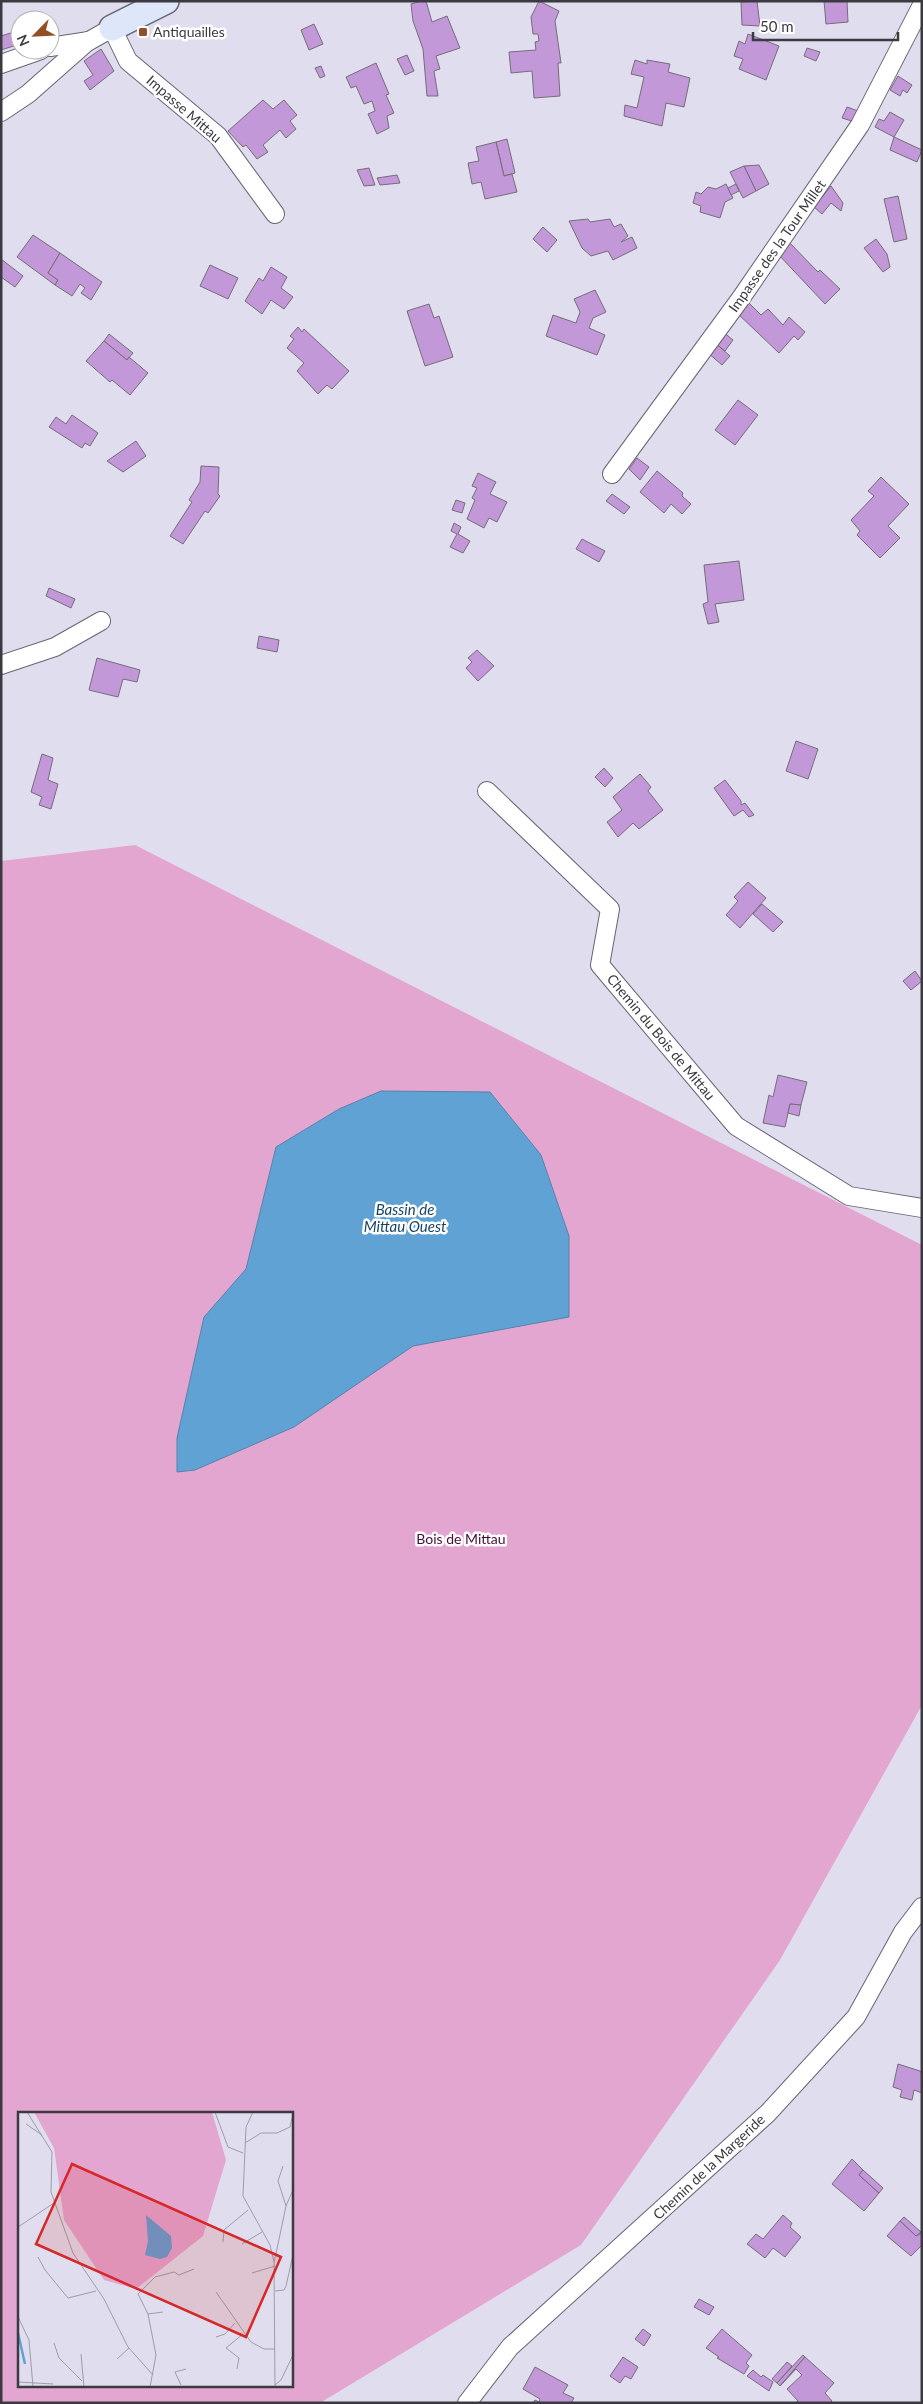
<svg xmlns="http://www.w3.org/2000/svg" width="923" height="2404" viewBox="0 0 923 2404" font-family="Lato,sans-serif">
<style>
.green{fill:#e3a6d1;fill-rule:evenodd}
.water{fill:#61a2d5;stroke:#5683a9}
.building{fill:#c398d8;stroke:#756c79}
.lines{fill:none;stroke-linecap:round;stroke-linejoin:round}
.street-casing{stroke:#676573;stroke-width:20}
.secondary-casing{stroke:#676573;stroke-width:28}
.street{stroke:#fff;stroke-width:18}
.secondary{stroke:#dee6fa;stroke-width:25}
.poi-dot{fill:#944e26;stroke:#fff;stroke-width:2}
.labels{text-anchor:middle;stroke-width:5;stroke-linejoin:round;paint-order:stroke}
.poi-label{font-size:14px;fill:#3b3a41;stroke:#fff;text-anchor:start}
.street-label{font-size:14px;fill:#3b3a41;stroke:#fff}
.park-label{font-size:14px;fill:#470c3b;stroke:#fff}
.water-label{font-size:15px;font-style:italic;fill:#154668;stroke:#fff}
.inset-river{fill:none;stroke:#61a2d5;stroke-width:2.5}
.inset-road{fill:none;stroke:#9e9ca9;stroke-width:1}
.view{fill:#d62828;fill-opacity:0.15;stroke:#d62828;stroke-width:2.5}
.inset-edge{fill:none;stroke:#3b3a41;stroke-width:2.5}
</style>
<rect width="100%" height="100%" fill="#e0deee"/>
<path class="green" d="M135 845 922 1245V1705L780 1960 581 2245 320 2403H1V861ZM19 2113H291V2385H19Z"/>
<path class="water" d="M381 1091 490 1092 541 1155 569 1236V1317L413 1346 294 1427 195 1470 177 1472V1438L204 1317 246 1269 276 1147 339 1109Z"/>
<g class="building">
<path d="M421 1H426L432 22 447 16 460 48 436 56 440 69 434 71 438 96H427L423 49 413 21 411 4Z"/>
<path d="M539 1 559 11 555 21 561 63H558L560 96 534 98 532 71 511 73 509 52 536 50 535 42 539 41 538 34H533L531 17Z"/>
<path d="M757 1 760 26 742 25 741 2Z"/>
<path d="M824 1H847L848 22 826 24Z"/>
<path d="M314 24 323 44 309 50 301 30Z"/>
<path d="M20 30V44L1 50V36Z"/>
<path d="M748 34 779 46 766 80 739 69 743 59 734 56 739 41 745 44Z"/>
<path d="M807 48 820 52 816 61 804 56Z"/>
<path d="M101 49 114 71 90 90 84 81 93 75 84 61Z"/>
<path d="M407 55 414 71 405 75 397 59Z"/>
<path d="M635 60 647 64V60L670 64 668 72 690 78 684 107 666 103 662 126 624 116 625 105 637 108 644 77 631 74Z"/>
<path d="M376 63 389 94 386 95 394 113 387 116 389 128 377 134 368 114 375 111 372 101 364 104 356 86 351 88 346 77Z"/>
<path d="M321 66 325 76 320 78 315 68Z"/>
<path d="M898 76 912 85 907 93 903 90 900 96 890 90Z"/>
<path d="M263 100 273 109 284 100 297 115 290 121 296 129 286 138 280 130 263 145 268 152 257 159 246 145 243 147 228 131Z"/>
<path d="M847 107 861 112 855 122 842 118Z"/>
<path d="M890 112 904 120 894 137 875 127 879 119 884 121Z"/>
<path d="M894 137 922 150 917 162 890 150Z"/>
<path d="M507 139 515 173 504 176 496 142Z"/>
<path d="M496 142 504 176 512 174 517 192 485 199 481 182 472 184 468 163 479 161 476 147Z"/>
<path d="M759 165 769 184 756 191 744 166Z"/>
<path d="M744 166 756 191 743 198 730 172Z"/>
<path d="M369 168 375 185 364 186 357 170Z"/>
<path d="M397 175 400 183 380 185 377 178Z"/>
<path d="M726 184 733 198 725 202 720 218 700 212 701 206 693 203 696 192 701 194 708 187 716 189Z"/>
<path d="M736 184 739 191 731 195 728 188Z"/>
<path d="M831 186 843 203 841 211 831 203 822 214 814 207Z"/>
<path d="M898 196 907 239 894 242 884 199Z"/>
<path d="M588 219 590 222 610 219 614 227 621 224 628 236 621 242 632 237 637 248 613 260 608 251 591 256 582 248 569 221Z"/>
<path d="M543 227 557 240 547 252 533 239Z"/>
<path d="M33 235 60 253 48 273 58 280 55 285 17 257Z"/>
<path d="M786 239 818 272 820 270 840 289 825 304 777 253Z"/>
<path d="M876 239 887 254 890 267 883 272 864 248Z"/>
<path d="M60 253 102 282 91 300 81 293 85 288 80 284 72 296 55 285 58 280 48 273Z"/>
<path d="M1 259 23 276 15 287 1 277Z"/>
<path d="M210 265 238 278 228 299 200 286Z"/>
<path d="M271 267 287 277 281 288 293 297 284 309 271 300 262 314 245 301 259 278 263 281Z"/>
<path d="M595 290 606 312 593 318 589 328 605 335 597 355 546 336 553 315 576 323 580 312 574 299Z"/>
<path d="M746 300 761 315 768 309 783 325 789 317 805 332 798 340 794 336 779 353 736 312Z"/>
<path d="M429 304 434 318 439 316 453 357 425 366 407 311Z"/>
<path d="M298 327 302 332 304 329 349 371 332 389 327 385 318 394 297 371 304 363 287 348 294 339 290 336Z"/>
<path d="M722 331 733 340 725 351 714 342Z"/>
<path d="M109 334 133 353 127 360 104 341Z"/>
<path d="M104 341 127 360 129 357 148 373 130 395 112 380 110 382 86 361Z"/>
<path d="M714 342 730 356 722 365 707 352Z"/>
<path d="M738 400 758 415 735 445 715 430Z"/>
<path d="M72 415 98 433 90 446 85 443 82 448 49 427 56 417 66 424Z"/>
<path d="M136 441 146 456 123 472 107 461Z"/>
<path d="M637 458 649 467 640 480 629 469Z"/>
<path d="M201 466 219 467 218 494 220 496 208 513 205 511 183 544 170 536 192 502 189 500 200 482Z"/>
<path d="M657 471 683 493 682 496 691 504 682 514 671 504 664 513 640 492Z"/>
<path d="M478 473 496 482 490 494 507 502 497 522 489 518 484 528 467 519 475 500 472 498 477 488 472 486Z"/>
<path d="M881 477 909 504 888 526 900 538 880 558 857 535 860 531 851 520 874 496 868 491Z"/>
<path d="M612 494 630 507 624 514 606 501Z"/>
<path d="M456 500 465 503 462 513 452 510Z"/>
<path d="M454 523 461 527 458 534 470 541 463 553 450 547 457 534 451 531Z"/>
<path d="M582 539 605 551 599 562 576 549Z"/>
<path d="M739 561 744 600 715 604 719 622 708 624 703 604 708 602 704 565Z"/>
<path d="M49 588 75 599 71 608 46 596Z"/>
<path d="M259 636 279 640 277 652 257 648Z"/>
<path d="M477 650 494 666 478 681 466 668 472 662 468 658Z"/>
<path d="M97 658 140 670 137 682 123 679 118 697 89 690Z"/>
<path d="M796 741 818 749 808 779 786 771Z"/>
<path d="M42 754 53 758 48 780 58 784 51 809 39 805 42 797 31 792Z"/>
<path d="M604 768 613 778 605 787 595 777Z"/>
<path d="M640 774 651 787 648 791 663 810 639 829 633 823 618 837 607 822 622 810 613 797Z"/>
<path d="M725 780 741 801V805L745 803 754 815 749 817 743 810 734 816 714 788Z"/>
<path d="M748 882 766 898 740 928 726 915 738 901 734 897Z"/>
<path d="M762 904 783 922 773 932 753 914Z"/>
<path d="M915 971 922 981 911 990 903 981Z"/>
<path d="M778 1075 807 1082 801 1105 790 1104 785 1127 763 1123 769 1095 773 1097Z"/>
<path d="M790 1104 801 1105 799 1116 788 1113Z"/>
<path d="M898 2064 920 2071 922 2074V2093L914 2090 912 2100 900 2097 902 2090 893 2087Z"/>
<path d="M852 2159 863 2170 859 2175 879 2193 864 2211 832 2184Z"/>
<path d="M863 2170 883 2188 879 2193 859 2175Z"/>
<path d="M783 2215 792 2223 790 2227 801 2237 785 2257 773 2248 765 2258 747 2244 756 2234 763 2239Z"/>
<path d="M904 2217 921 2232 916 2236 900 2221Z"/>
<path d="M900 2221 916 2236 922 2233V2245L911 2256 887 2236Z"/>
<path d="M699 2299 714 2307 709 2315 694 2307Z"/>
<path d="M643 2329 651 2335 644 2346 635 2339Z"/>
<path d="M722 2329 752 2355 746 2363 749 2366 744 2374 717 2358 719 2357 706 2348Z"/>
<path d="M803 2355 805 2357 780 2386 777 2383Z"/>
<path d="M623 2357 638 2367 631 2379 625 2376 620 2383 610 2376Z"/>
<path d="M805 2357 834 2383 825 2393 832 2401 830 2403H795L798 2401 787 2389 802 2375 796 2369 780 2386Z"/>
<path d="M787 2362 792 2366 777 2383 772 2379Z"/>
<path d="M535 2367 568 2385 563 2393 574 2398 571 2403H533L535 2400 539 2402 540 2399 523 2389Z"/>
<path d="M753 2370 761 2377 763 2375 773 2382 769 2391 747 2376Z"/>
</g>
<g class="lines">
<defs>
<g id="street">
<path d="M50 47 89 41 112 28 128 61 218 136 275 214"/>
<path d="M1 64 41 50"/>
<path d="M1 112 28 94 88 41"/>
<path d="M612 474 741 298 860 125 922 5"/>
<path d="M1 665 55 647 101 621"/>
<path d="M487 791 610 909 600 965 736 1126 849 1196 922 1208"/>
<path d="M467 2403 510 2347 768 2113 856 2017 903 1932 922 1907"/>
</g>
<path id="secondary" d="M112 28 166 1"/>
</defs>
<use href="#street" class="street-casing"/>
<use href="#secondary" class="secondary-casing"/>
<use href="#street" class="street"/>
<use href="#secondary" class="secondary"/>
</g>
<rect class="poi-dot" x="138" y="27" width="10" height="10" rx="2.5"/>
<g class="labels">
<g class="poi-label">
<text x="153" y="37">Antiquailles</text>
</g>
<g class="street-label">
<text transform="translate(184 109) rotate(41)" y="5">Impasse Mittau</text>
<text transform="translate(777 246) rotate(-55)" y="5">Impasse des la Tour Millet</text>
<text transform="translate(661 1037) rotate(50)" y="5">Chemin du Bois de Mittau</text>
<text transform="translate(709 2167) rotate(-43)" y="5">Chemin de la Margeride</text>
</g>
<g class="park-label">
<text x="461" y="1544">Bois de Mittau</text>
</g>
<g class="water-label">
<text x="405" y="1215">Bassin de<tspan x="405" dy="17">Mittau Ouest</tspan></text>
</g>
</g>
<g transform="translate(18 2112)">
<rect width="275" height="275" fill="#e0deee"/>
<path d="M16 0H194L208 48 185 124 118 177 86 168 46 108 36 36Z" fill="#e3a6d1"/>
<path d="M128 103 153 124 154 136 149 145 142 147 127 143 130 129Z" fill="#61a2d5"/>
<path class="inset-river" d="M0 221 7 252"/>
<path class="inset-road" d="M9 0 34 40 33 80 55 141 86 187 110 235 135 263M197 0 210 35 225 41M235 0 228 15 225 84 252 133 256 150M8 12 24 23M227 31 243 21H259L272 15 275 2M265 54 260 69 268 94M0 115 36 91M205 130 206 118 230 98M224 132 244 120M20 145 27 158 50 186 78 179M234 161 257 154M257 179 266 178 268 174 275 143M198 180 233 230 246 237H257M130 202 145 200M0 205 11 228 15 275M198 225 207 222 217 211M36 231 41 246 64 269M63 242 66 275M99 247 111 236M219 257 221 246 208 236 225 222M0 270 35 272M163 273 157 260 168 257M257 273 263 268 275 243M132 275 138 243 130 202 120 182 137 165 156 160 161 163 176 157M257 275 256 151 268 94 275 78"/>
<path class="view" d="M54 52 263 145 228 225 18 132Z"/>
<rect width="275" height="275" class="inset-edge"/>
</g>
<rect width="923" height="2404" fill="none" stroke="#3b3a41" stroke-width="5"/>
<g transform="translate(35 35) rotate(246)"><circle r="24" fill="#ffffff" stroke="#b1b0b3"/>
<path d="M0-4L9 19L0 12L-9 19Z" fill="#944e26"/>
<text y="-8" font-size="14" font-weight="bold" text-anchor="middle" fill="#3b3a41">N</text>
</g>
<path d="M753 32v8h145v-8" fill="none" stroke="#3b3a41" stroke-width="2.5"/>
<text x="760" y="32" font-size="15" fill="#3b3a41" stroke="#ffffff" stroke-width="4" paint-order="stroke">50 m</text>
</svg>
